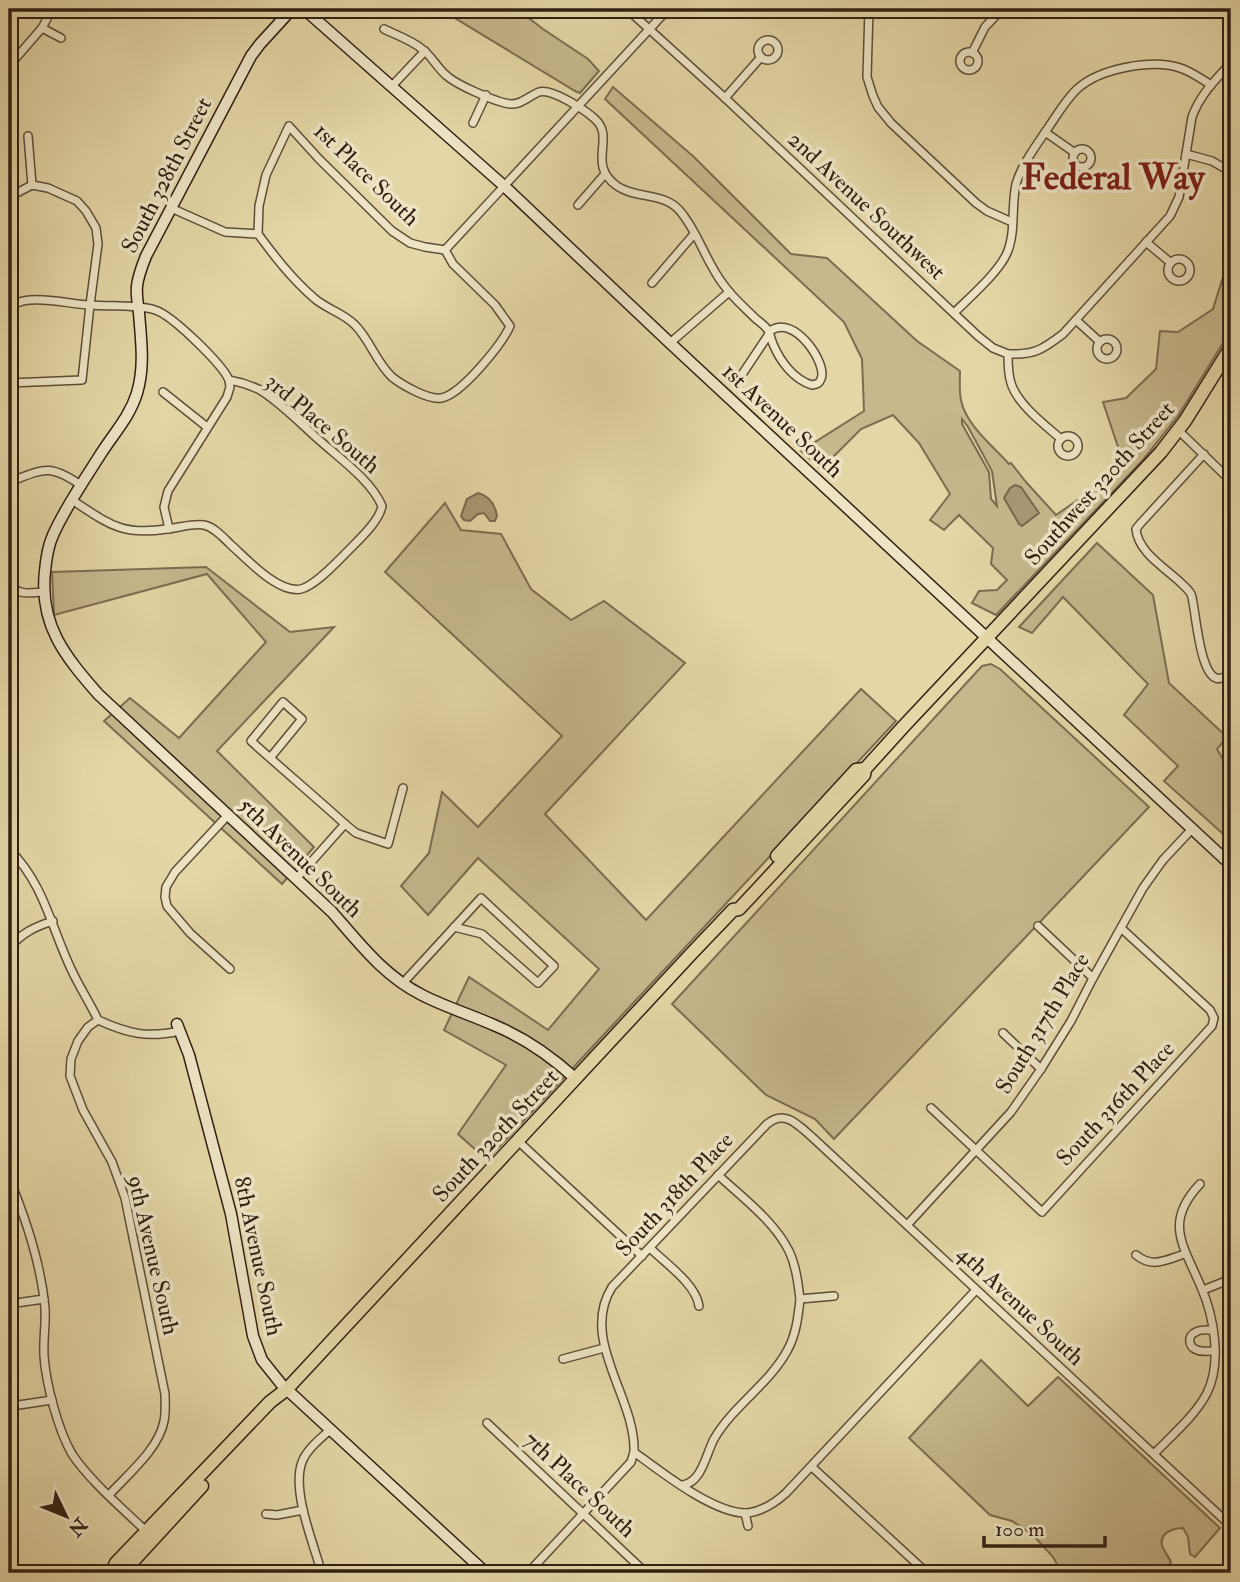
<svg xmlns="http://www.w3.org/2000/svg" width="1240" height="1582" viewBox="0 0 1240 1582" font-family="'IM FELL Double Pica',serif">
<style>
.green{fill:#c6b78d;stroke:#7c6c50;stroke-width:2;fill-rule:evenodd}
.water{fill:#a79874;stroke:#78684e;stroke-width:2}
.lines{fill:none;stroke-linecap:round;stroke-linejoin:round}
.street-casing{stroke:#5e4e38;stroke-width:10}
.secondary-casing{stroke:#312014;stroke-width:13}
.primary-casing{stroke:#312014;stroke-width:15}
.street{stroke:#ede4c5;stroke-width:7}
.secondary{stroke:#ede4c5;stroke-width:10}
.primary{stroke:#e4d6a6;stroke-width:12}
.labels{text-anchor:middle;stroke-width:7;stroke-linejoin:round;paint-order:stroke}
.street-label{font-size:23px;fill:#312014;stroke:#ede4c5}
.town-label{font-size:37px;font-weight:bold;fill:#7a1f14;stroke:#ede4c5}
</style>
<rect width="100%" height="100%" fill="#e4d6a6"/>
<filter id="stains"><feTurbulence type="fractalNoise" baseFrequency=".00286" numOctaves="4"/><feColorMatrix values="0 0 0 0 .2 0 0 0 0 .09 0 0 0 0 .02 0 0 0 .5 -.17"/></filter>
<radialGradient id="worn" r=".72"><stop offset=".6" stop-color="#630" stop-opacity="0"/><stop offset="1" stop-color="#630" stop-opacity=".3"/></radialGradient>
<g class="green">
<path d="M440 9H517L543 29 588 59 599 71 580 93 575 91Z"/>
<path d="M613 87 694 157 791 254 827 258 917 341 960 371C960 381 959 391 961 400 965 424 994 447 1009 464L1011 463 1026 482 1056 515 1101 484 1120 453 1103 402 1126 398 1156 369 1160 331 1178 332 1213 309 1231 251V330L1178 416 1142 461 996 615 972 603 979 591 997 590 1007 580 991 564 993 548 959 515 944 530 930 520 950 494 919 443 893 415 861 429 821 469 801 451 864 411 862 359 844 322 605 99ZM962 419 968 427 992 471 997 506 991 499 989 472 962 424Z"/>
<path d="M445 503 461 530 501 534 531 589 571 620 604 601 685 663 545 814 646 920 861 689 896 721 487 1160 458 1134 506 1065 444 1030 469 977 548 1030 599 969 478 858 428 915 401 886 429 853 442 792 478 827 562 736 385 572Z"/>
<path d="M1097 543 1153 595 1169 683 1227 737 1217 749 1231 773V841L1164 781 1178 766 1124 715 1148 684 1063 597 1032 633 1019 627Z"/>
<path d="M206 567 290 632 334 627 217 751 314 847 282 884 104 721 130 698 179 738 266 642 207 574 54 615 52 572Z"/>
<path d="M991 664 1000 669 1149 807 834 1139 815 1119 766 1095 672 1004 982 666Z"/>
<path d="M981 1360 1028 1406 1058 1377 1220 1528 1195 1557 1190 1554 1188 1537 1183 1528C1176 1528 1171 1529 1165 1534 1156 1544 1167 1553 1171 1562L1162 1573H1062L1053 1557 1033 1535 1012 1521 990 1515 909 1438Z"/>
</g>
<g class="water">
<path d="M1015 485 1021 487 1039 513 1022 526 1019 524 1004 498 1010 488Z"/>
<path d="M478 493C490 496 495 504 497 516L495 521H490L484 513 478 514 470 521 464 520 461 516 467 499Z"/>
</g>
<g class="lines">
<defs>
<g id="street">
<path d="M627 9 725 98 978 336 993 348 1008 354C1008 363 1008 374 1011 383 1017 404 1045 425 1061 439"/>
<path d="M869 9 867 77 873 96 878 107 891 123 976 203 987 211 1012 222"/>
<path d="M42 28 61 38"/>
<path d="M384 29C396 35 411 40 422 49 432 56 437 68 447 76 457 85 492 100 505 103 520 107 527 97 539 92 552 88 585 110 595 119 616 138 586 164 617 186 636 199 664 192 680 211 698 232 706 262 723 284 732 297 745 308 756 319 760 322 765 326 768 330 770 333 771 340 773 344 780 361 794 380 812 385 817 384 819 384 821 379 828 364 794 313 770 331"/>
<circle cx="768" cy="50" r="10"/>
<circle cx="969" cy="61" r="9"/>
<path d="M972 53 985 27 1002 9"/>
<path d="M9 66 42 28 52 9"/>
<path d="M391 87 425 51"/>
<path d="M725 98 761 57"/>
<path d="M473 123 486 95"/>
<path d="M1045 132 1075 153"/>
<path d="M28 136 32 185"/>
<circle cx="1082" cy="158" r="9"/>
<path d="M1186 154 1212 161 1231 172"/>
<path d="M9 197 32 185"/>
<path d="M578 205 605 174"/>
<path d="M171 208 225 232 258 234C275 257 292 279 314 298 326 309 344 313 355 325 370 340 376 362 392 377 402 385 428 400 441 398 461 395 502 344 510 326L495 305 453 264 445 250 425 247 410 243 392 231 319 159 289 126 266 175 259 206 258 234"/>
<path d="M1146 242 1171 263"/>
<path d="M445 250 668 9"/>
<circle cx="1179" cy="270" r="11"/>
<path d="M652 283 694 234"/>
<path d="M9 305C16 304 23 300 30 300 49 298 70 304 89 305 111 307 134 304 155 310 172 315 222 364 229 380 240 382 250 385 260 390 281 403 300 423 318 439 339 458 371 480 382 506 379 523 355 543 343 556 333 566 314 586 301 589 278 594 246 558 230 544 223 537 214 527 204 525 193 523 178 528 167 529 121 536 109 524 72 500"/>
<path d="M954 313C969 298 999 272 1007 253 1016 232 1011 207 1016 184 1022 164 1036 146 1048 128 1057 115 1065 101 1076 90 1099 68 1154 58 1183 69 1193 73 1202 79 1211 85"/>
<path d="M1076 320 1100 342"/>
<circle cx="1107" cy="349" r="10"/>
<path d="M670 343 729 292"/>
<path d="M1008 354C1034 355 1042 350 1063 334L1170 216 1179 197 1192 117C1200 95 1215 80 1231 63"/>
<path d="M743 373 769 334"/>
<path d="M9 383 82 380 90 305 98 244 96 228 86 211 77 201 48 188 32 185"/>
<path d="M163 392 207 427"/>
<path d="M1179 431 1231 481"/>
<circle cx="1068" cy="446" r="10"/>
<path d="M1204 454 1140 524 1136 529C1138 552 1164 567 1180 582 1184 586 1188 589 1191 594 1196 605 1199 691 1224 677 1227 675 1229 671 1231 669"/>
<path d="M9 482C44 469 49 463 82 486"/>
<path d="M169 529 164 507 168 491 227 397 230 387 229 380"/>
<path d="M9 582C16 596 29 593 43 592"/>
<path d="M270 758 302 719 283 702 251 741C282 769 314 796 345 824L356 833 388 844 403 788"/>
<path d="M228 815 175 872 166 887 165 897 167 906 190 933 230 969"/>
<path d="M9 849C45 885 51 928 72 971 80 988 90 1003 98 1020 129 1034 147 1038 180 1031"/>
<path d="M296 879 345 824"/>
<path d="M1038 926 1093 978"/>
<path d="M9 948C22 933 34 927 53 921"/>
<path d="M403 983 481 898 554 966 538 983 482 934 454 927"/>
<path d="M98 1020 88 1027 78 1041 71 1059 70 1076 83 1110 112 1162 125 1198 165 1394C165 1403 166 1412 164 1421 159 1449 127 1475 109 1495"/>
<path d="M1003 1033 1041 1069"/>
<path d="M931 1108 1042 1212 1212 1026 1214 1018 1210 1010 1121 928"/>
<path d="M518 1141 642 1256"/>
<path d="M718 1175C743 1198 774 1221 789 1251 796 1266 798 1283 800 1299"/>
<path d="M9 1178C26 1219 41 1264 45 1308 46 1324 43 1340 44 1356 46 1384 58 1430 72 1454 89 1480 124 1510 147 1532"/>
<path d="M908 1224 1011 1112 1041 1069 1071 1021 1093 978 1143 888 1163 860 1192 829"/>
<path d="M650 1248C665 1263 696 1284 699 1306"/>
<path d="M1136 1255C1153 1269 1167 1259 1185 1254"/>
<path d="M976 1290 786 1493C775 1503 763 1511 748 1513 715 1515 660 1471 634 1452 636 1397 579 1340 612 1287L767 1124C785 1109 798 1125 812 1137L1231 1526"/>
<path d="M1203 1290 1231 1279"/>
<path d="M9 1304 44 1299"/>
<path d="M1213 1330C1208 1330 1200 1329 1196 1332 1187 1335 1188 1347 1197 1350 1202 1352 1209 1351 1215 1351"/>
<path d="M563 1359 604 1348"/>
<path d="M12 1406 52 1400"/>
<path d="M487 1423 646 1573"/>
<path d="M1154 1454C1172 1435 1195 1416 1207 1393 1222 1363 1214 1316 1201 1287 1184 1246 1163 1223 1200 1184"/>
<path d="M812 1467 927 1573"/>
<path d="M683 1485C702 1482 706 1454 714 1439 734 1405 768 1385 787 1351 796 1335 798 1318 800 1299L834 1296"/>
<path d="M745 1513 748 1526"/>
<path d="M266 1514 277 1515 303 1510"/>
<path d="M320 1573 319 1564C311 1537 292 1489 302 1462 307 1449 321 1438 331 1429"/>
<path d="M528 1573 631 1462 634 1452"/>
</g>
<g id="secondary">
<path d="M292 9 260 44 251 56 146 256C142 266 138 276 137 286 136 295 138 304 139 313 141 340 145 366 137 393 130 416 115 432 102 452 85 479 66 506 53 535 48 546 46 560 45 571 39 625 65 656 98 694L332 912C359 943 384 976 422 995 445 1007 472 1015 496 1026 527 1039 552 1057 576 1079"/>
<path d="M304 9 503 185 670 343 1231 865"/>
<path d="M177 1024 189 1055 231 1214 253 1336 262 1360 282 1385 486 1573"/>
</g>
<g id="primary">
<path d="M777 856 856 770 865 769"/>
<path d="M111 1573 116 1563 270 1402 287 1389 692 953 733 910 739 909 864 775 865 769 903 727 1161 452 1185 421 1231 347"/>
<path d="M119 1573 125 1570 202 1486"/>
</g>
</defs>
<use href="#street" class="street-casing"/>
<use href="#secondary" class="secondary-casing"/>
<use href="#primary" class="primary-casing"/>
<use href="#street" class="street"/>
<use href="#secondary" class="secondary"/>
<use href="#primary" class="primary"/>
</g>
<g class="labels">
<g class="street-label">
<text transform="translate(367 174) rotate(44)" y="8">1st Place South</text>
<text transform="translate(166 175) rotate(-63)" y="8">South 328th Street</text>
<text transform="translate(867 205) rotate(43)" y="8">2nd Avenue Southwest</text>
<text transform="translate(783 420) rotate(43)" y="8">1st Avenue South</text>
<text transform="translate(323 423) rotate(40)" y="8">3rd Place South</text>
<text transform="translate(1099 483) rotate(-48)" y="8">Southwest 320th Street</text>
<text transform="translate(301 857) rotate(44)" y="8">5th Avenue South</text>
<text transform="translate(1042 1023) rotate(-59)" y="8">South 317th Place</text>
<text transform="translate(1115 1103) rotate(-47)" y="8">South 316th Place</text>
<text transform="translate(495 1135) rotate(-47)" y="8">South 320th Street</text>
<text transform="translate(674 1194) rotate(-47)" y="8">South 318th Place</text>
<text transform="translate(154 1255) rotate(77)" y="8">9th Avenue South</text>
<text transform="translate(259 1256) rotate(78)" y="8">8th Avenue South</text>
<text transform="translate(1021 1305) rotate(43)" y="8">4th Avenue South</text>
<text transform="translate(580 1484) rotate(43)" y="8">7th Place South</text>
</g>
<g class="town-label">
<text x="1113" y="189">Federal Way</text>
</g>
</g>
<rect width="1240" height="1582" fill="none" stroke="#e4d6a6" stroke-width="35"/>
<rect x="10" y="10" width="1219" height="1561" fill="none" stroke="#312014" stroke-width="3.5"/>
<rect x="18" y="18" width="1205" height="1547" fill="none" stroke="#312014" stroke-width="2"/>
<g transform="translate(66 1516) rotate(133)" stroke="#ede4c5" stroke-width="5" paint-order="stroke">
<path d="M0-5L12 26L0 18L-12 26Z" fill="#312014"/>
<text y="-10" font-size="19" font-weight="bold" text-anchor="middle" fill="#312014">N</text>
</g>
<path d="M984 1536v10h121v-10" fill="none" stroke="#312014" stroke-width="3.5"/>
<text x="995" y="1536" font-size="21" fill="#312014" stroke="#ede4c5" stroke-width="5" paint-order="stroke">100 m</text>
<rect width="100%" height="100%" filter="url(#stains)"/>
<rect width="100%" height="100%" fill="url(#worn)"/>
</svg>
